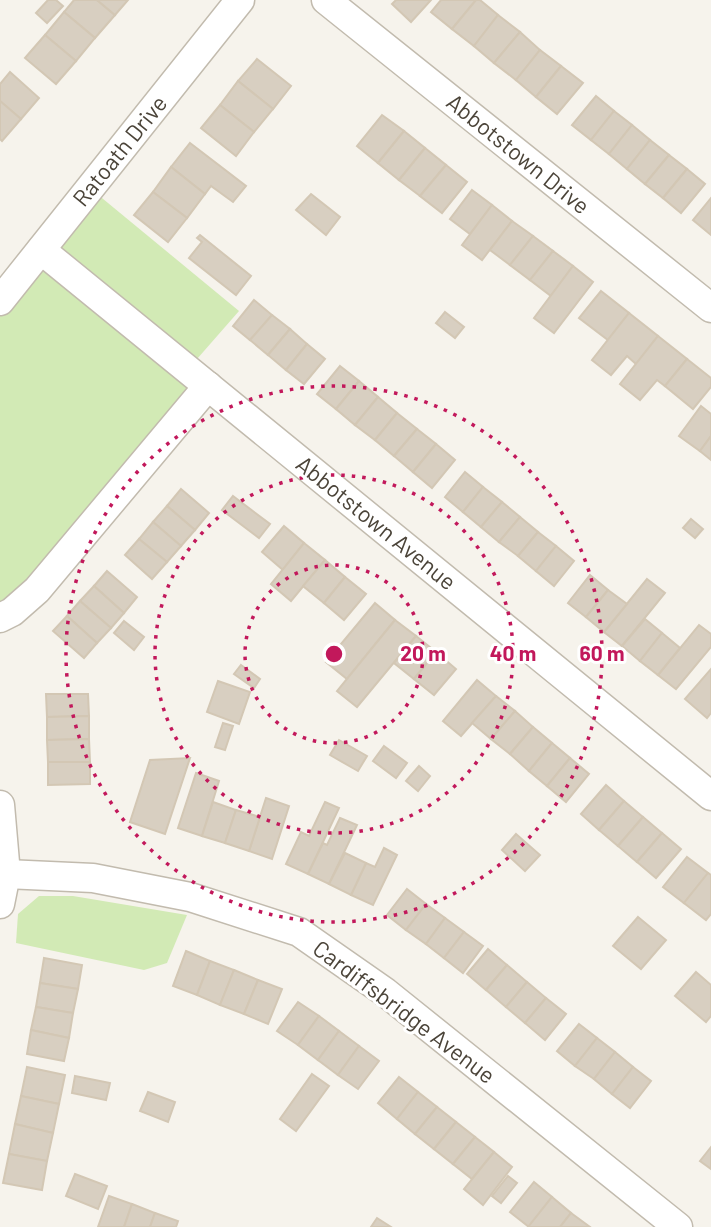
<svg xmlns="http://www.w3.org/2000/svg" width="711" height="1227" viewBox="0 0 711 1227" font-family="Barlow,sans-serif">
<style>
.green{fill:#d2eab5}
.building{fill:#d8cfc1;stroke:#d3c7b4;stroke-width:2}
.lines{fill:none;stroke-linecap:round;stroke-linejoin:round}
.street-casing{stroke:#c2bbae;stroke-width:31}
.street{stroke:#fff;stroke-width:28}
.ring{fill:none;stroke:#c2185b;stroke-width:3.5;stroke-dasharray:3.5 7}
.labels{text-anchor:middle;stroke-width:6;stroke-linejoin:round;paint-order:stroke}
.street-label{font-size:23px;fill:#4b4439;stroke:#fff}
.centre{fill:#c2185b;stroke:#fff;stroke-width:3.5}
.ring-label{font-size:21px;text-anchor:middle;font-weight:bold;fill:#c2185b;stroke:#fff;stroke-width:6;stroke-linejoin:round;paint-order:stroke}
</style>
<rect width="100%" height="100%" fill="#f6f3ec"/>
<g class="green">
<path d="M91 189 239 311 190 367 42 250Z"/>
<path d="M42 252 208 386 0 617V302Z"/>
<path d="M39 896H73L187 915 167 963 144 970 16 943 18 914Z"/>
</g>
<g class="building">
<path d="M48 0H56L63 6 47 23 36 13Z"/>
<path d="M74 0H97L115 15 95 38 64 12Z"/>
<path d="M97 0H128L115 15Z"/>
<path d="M396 0H431L411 22 392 4Z"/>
<path d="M441 0H476L452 29 431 12Z"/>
<path d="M476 0H480L498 15 474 46 452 29Z"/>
<path d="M64 12 95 38 76 61 45 35Z"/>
<path d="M498 15 520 32 494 63 474 46Z"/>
<path d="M520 32 540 50 516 80 494 63Z"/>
<path d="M45 35 76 61 56 84 25 58Z"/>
<path d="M540 50 561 66 536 97 516 80Z"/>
<path d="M257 59 291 86 273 109 238 81Z"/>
<path d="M561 66 583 83 557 114 536 97Z"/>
<path d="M10 72 39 98 21 119 0 101V84Z"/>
<path d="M238 81 273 109 254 132 220 105Z"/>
<path d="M596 96 614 111 591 140 572 125Z"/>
<path d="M0 101 21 119 2 141 0 139Z"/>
<path d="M220 105 254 132 236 156 201 128Z"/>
<path d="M614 111 632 125 609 154 591 140Z"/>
<path d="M382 115 404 131 378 163 357 146Z"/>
<path d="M632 125 650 140 627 169 609 154Z"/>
<path d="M404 131 425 148 399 180 378 163Z"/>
<path d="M650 140 669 155 645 184 627 169Z"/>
<path d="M190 143 246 186 233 202 211 186 205 194 171 167Z"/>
<path d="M425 148 446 165 420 196 399 180Z"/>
<path d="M669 155 687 169 663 198 645 184Z"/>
<path d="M446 165 467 182 442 213 420 196Z"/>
<path d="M171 167 205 194 187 218 153 192Z"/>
<path d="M687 169 705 184 681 213 663 198Z"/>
<path d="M472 190 492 205 470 234 450 219Z"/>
<path d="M153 192 187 218 168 242 134 215Z"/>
<path d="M311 194 340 217 326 235 296 210Z"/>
<path d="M711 198V235L693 220Z"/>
<path d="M492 205 512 221 482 260 462 245Z"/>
<path d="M512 221 533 236 510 265 490 250Z"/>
<path d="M200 235 251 276 236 295 189 258 202 242 197 238Z"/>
<path d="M533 236 553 251 530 280 510 265Z"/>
<path d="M553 251 573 266 551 296 530 280Z"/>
<path d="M573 266 593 282 554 333 534 318Z"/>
<path d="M601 291 629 313 608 340 579 318Z"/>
<path d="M254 300 272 315 250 340 233 326Z"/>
<path d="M445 312 464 327 455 338 436 323Z"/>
<path d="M629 313 658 336 636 364 627 356 611 375 592 360Z"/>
<path d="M272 315 290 329 268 355 250 340Z"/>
<path d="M290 329 307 344 286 370 268 355Z"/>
<path d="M658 336 687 359 665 386 657 380 640 400 620 384Z"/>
<path d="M307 344 325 359 304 384 286 370Z"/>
<path d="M687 359 711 378V387L693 409 665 386Z"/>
<path d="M340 366 359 381 336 409 317 394Z"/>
<path d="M359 381 378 397 355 425 336 409Z"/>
<path d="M378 397 397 413 375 440 355 425Z"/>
<path d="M701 406 711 414V436L700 451 679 436Z"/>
<path d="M397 413 417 429 394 456 375 440Z"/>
<path d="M417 429 436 444 413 472 394 456Z"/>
<path d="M711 436V460L700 451Z"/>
<path d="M436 444 455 460 432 488 413 472Z"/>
<path d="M465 472 483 487 463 512 445 497Z"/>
<path d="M483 487 502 502 481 527 463 512Z"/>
<path d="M181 489 209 513 195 530 167 506Z"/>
<path d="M233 496 270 524 259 538 222 510Z"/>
<path d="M502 502 520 517 499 542 481 527Z"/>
<path d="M167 506 195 530 181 546 153 522Z"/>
<path d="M520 517 538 532 518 556 499 542Z"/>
<path d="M691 519 703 529 695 538 683 528Z"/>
<path d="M153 522 181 546 167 562 139 539Z"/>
<path d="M284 526 304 543 283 570 262 552Z"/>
<path d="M538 532 556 546 536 571 518 556Z"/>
<path d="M139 539 167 562 152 579 125 555Z"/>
<path d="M304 543 325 560 291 601 271 584Z"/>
<path d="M556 546 574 561 554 586 536 571Z"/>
<path d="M325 560 345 577 324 603 303 586Z"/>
<path d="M107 571 137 597 124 613 94 586Z"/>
<path d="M590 575 608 590 586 617 568 603Z"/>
<path d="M345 577 366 594 344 620 324 603Z"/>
<path d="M647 579 665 593 622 646 604 632Z"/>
<path d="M94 586 124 613 111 628 80 601Z"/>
<path d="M608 590 627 604 604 632 586 617Z"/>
<path d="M80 601 111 628 97 643 67 616Z"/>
<path d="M375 603 395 620 347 679 326 662Z"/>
<path d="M67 616 97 643 84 658 53 631Z"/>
<path d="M645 619 662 633 640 661 622 646Z"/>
<path d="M395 620 416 636 357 707 337 691Z"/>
<path d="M124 621 144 637 134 650 114 633Z"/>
<path d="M699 625 711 634V647L676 689 658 675Z"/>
<path d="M662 633 680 648 658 675 640 661Z"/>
<path d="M416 636 436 652 414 679 394 663Z"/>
<path d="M436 652 456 669 434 695 414 679Z"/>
<path d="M241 665 260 679 254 688 234 674Z"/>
<path d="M711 669V713L707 718 685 699Z"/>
<path d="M477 680 496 696 461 736 443 721Z"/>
<path d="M218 681 250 692 239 724 207 712Z"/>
<path d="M46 694H88L89 716 47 717Z"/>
<path d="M496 696 515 711 491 739 472 723Z"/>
<path d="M515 711 533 727 510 754 491 739Z"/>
<path d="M89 716V739L47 740V717Z"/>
<path d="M223 723 233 726 225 750 215 747Z"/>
<path d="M533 727 552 743 529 771 510 754Z"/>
<path d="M89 739 90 762H48L47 740Z"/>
<path d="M339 740 367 756 358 771 330 755Z"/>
<path d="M552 743 570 758 547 786 529 771Z"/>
<path d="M384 746 407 763 396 778 373 761Z"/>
<path d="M190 758 165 834 130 822 150 760Z"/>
<path d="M570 758 589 774 566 802 547 786Z"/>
<path d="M48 762H90V784L48 785Z"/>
<path d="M419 766 430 776 418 791 406 781Z"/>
<path d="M196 773 219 781 202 836 178 828Z"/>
<path d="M606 785 624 801 599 830 581 814Z"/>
<path d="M266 798 289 806 272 859 249 851Z"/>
<path d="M624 801 643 817 618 846 599 830Z"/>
<path d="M213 802 236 810 225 843 202 836Z"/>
<path d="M325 802 339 808 308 874 286 864 301 832 309 836Z"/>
<path d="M236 810 260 817 249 851 225 843Z"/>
<path d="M643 817 662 833 637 862 618 846Z"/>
<path d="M340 818 357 825 329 884 308 874 323 843 327 845Z"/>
<path d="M662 833 681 849 656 878 637 862Z"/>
<path d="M516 834 540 855 525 871 502 850Z"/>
<path d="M384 848 397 855 373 905 351 895 366 863 375 867Z"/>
<path d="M345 853 366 863 351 895 329 884Z"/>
<path d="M687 857 708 873 684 903 663 887Z"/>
<path d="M708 873 711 875V914L706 920 684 903Z"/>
<path d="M407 889 426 904 406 930 387 915Z"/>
<path d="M426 904 445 918 426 944 406 930Z"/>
<path d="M638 917 666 940 641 969 613 946Z"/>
<path d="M445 918 464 932 444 958 426 944Z"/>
<path d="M464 932 483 946 463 973 444 958Z"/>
<path d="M488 949 507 965 486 990 467 974Z"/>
<path d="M186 951 210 961 197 995 173 986Z"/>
<path d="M44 958 82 965 78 989 40 983Z"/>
<path d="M210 961 234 970 220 1005 197 995Z"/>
<path d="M507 965 527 982 506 1007 486 990Z"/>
<path d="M234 970 258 980 244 1014 220 1005Z"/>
<path d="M696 972 711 985V1016L706 1022 675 996Z"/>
<path d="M258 980 282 989 268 1024 244 1014Z"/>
<path d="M527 982 546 998 525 1023 506 1007Z"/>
<path d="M40 983 78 989 73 1013 36 1007Z"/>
<path d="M546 998 566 1014 545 1040 525 1023Z"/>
<path d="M298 1002 319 1016 298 1045 277 1031Z"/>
<path d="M36 1007 73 1013 69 1038 31 1030Z"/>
<path d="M319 1016 339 1031 318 1060 298 1045Z"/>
<path d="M579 1024 597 1038 575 1066 557 1051Z"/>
<path d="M31 1030 69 1038 64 1061 27 1054Z"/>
<path d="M339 1031 359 1046 338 1075 318 1060Z"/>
<path d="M597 1038 615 1052 594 1079 575 1066Z"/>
<path d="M359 1046 379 1061 358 1089 338 1075Z"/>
<path d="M615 1052 633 1067 612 1094 594 1079Z"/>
<path d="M27 1067 65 1075 59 1104 21 1096Z"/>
<path d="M633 1067 651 1081 630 1108 612 1094Z"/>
<path d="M312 1074 329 1086 296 1131 280 1119Z"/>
<path d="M75 1076 110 1083 106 1100 72 1093Z"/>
<path d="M399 1077 418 1092 397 1119 378 1103Z"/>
<path d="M148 1092 175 1102 168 1122 140 1111Z"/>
<path d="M418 1092 437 1107 415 1134 397 1119Z"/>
<path d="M21 1096 59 1104 53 1133 15 1124Z"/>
<path d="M437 1107 456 1122 434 1149 415 1134Z"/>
<path d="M456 1122 475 1137 453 1164 434 1149Z"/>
<path d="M15 1124 53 1133 47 1161 9 1154Z"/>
<path d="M475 1137 494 1152 472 1179 453 1164Z"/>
<path d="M711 1147V1169L700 1161Z"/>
<path d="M494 1152 512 1167 483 1205 464 1189Z"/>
<path d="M9 1154 47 1161 42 1190 3 1183Z"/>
<path d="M75 1174 107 1186 98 1209 66 1196Z"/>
<path d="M508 1176 517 1183 501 1203 492 1196Z"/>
<path d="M534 1182 552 1197 529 1227 510 1212Z"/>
<path d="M109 1196 132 1204 124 1227H98Z"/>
<path d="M552 1197 571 1213 560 1227H528Z"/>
<path d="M132 1204 155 1213 150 1227H124Z"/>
<path d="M155 1213 178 1221 176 1227H150Z"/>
<path d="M571 1213 590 1227H560Z"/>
<path d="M377 1218 391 1227H371Z"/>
</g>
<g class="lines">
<defs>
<g id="street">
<path d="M326 0 711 308"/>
<path d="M41 250 711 796"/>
<path d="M0 301 240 0"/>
<path d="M0 618 12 612 37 590 208 386"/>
<path d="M0 805 6 874 0 904"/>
<path d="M6 874 93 878 190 897 299 932 385 992 678 1227"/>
</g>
</defs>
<use href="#street" class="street-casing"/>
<use href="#street" class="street"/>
</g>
<g class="ring">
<circle cx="334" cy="654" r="89"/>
<circle cx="334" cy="654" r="179"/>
<circle cx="334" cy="654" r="268"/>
</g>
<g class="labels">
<g class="street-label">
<text transform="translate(120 151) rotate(-51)" y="8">Ratoath Drive</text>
<text transform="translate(518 154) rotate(39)" y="8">Abbotstown Drive</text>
<text transform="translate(376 523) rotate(39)" y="8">Abbotstown Avenue</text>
<text transform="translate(404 1012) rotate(37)" y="8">Cardiffsbridge Avenue</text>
</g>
</g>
<circle cx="334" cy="654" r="10" class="centre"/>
<g class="ring-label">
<text x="423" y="661">20 m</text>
<text x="513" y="661">40 m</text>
<text x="602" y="661">60 m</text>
</g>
</svg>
